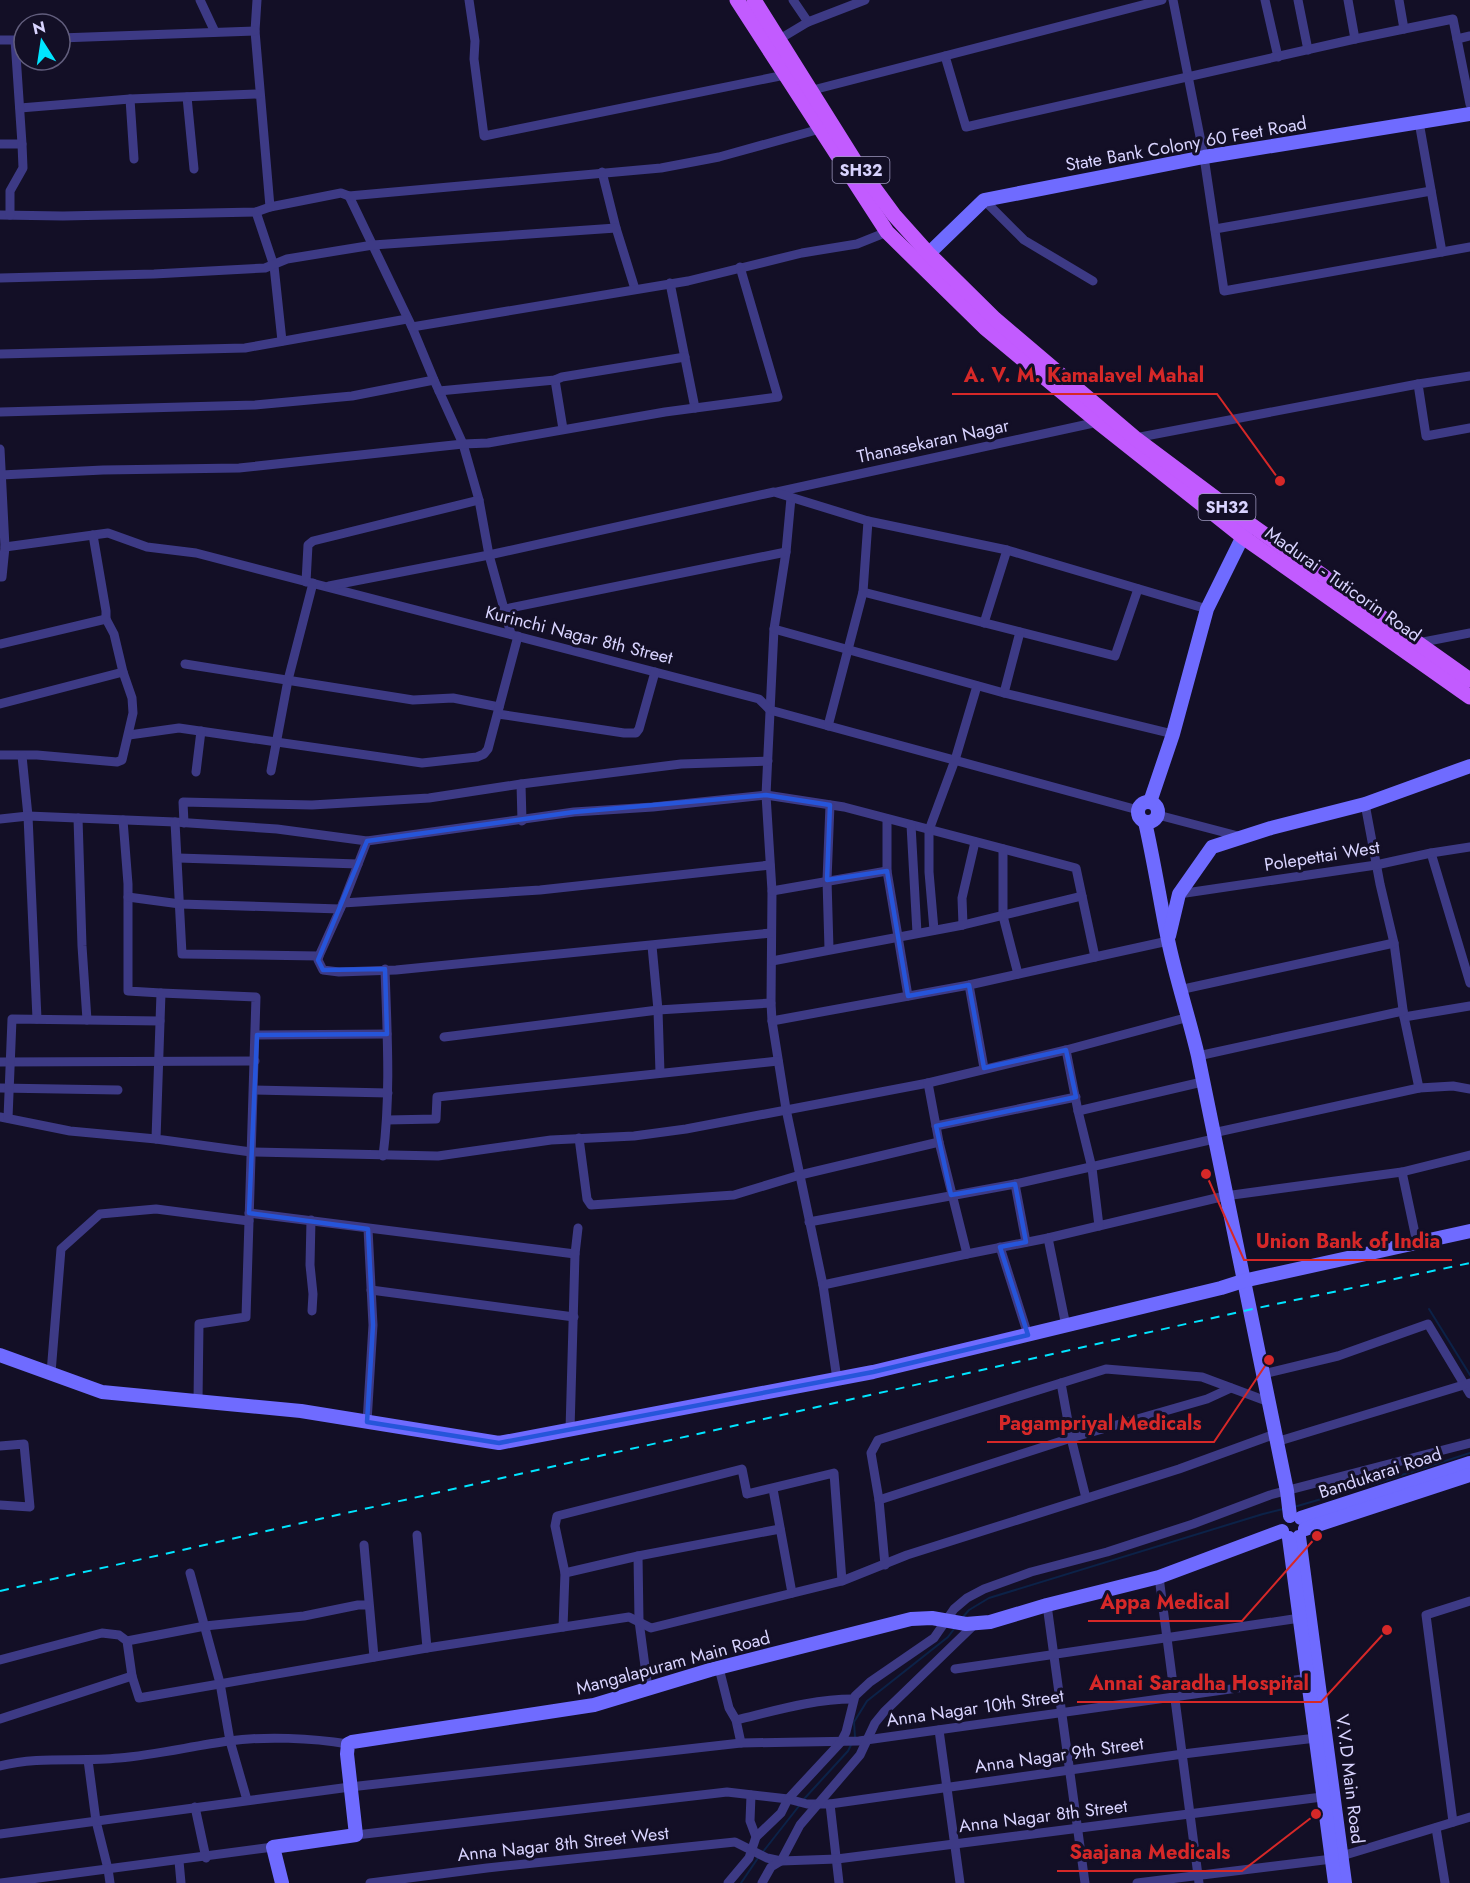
<svg xmlns="http://www.w3.org/2000/svg" width="1470" height="1883" viewBox="0 0 1470 1883" font-family="Jost,sans-serif">
<style>
.lines{fill:none;stroke-linecap:round;stroke-linejoin:round}
.stream{stroke:#0c2248;stroke-width:2}
.street{stroke:#3d3a85;stroke-width:9}
.secondary{stroke:#6f6bff;stroke-width:14}
.primary{stroke:#c25bff;stroke-width:15}
.rail{stroke:#00e5ff;stroke-width:2;stroke-dasharray:9 8;stroke-linecap:butt}
.marked{fill:none;stroke:#2655da;stroke-width:4.5;stroke-linejoin:round}
.labels{text-anchor:middle;stroke-width:6;stroke-linejoin:round;paint-order:stroke}
.shield{fill:#130f26;stroke:#9e99be;stroke-width:1.5}
.shield-label{font-size:16px;font-weight:bold;fill:#d9d4ff}
.street-label{font-size:18px;fill:#d9d4ff;stroke:#130f26}
.leader{fill:none;stroke:#d62828;stroke-width:2}
.callout-dot{fill:#d62828;stroke:#130f26;stroke-width:2}
.callout-label{font-size:20px;text-anchor:middle;font-weight:bold;fill:#d62828;stroke:#130f26;stroke-width:6;stroke-linejoin:round;paint-order:stroke}
</style>
<rect width="100%" height="100%" fill="#130f26"/>
<g class="lines">
<g class="stream">
<path d="M1429 1309 1470 1375"/>
<path d="M1294 1507 1383 1481 1470 1453"/>
<path d="M963 1617 969 1610 989 1598 1263 1514 1283 1509"/>
<path d="M855 1737 854 1722 867 1701 948 1637 954 1629"/>
<path d="M804 1799 848 1751 851 1745"/>
<path d="M762 1853 799 1806"/>
<path d="M741 1883 758 1858"/>
</g>
<g class="street">
<path d="M200 0 215 32"/>
<path d="M257 0 255 31 270 207"/>
<path d="M469 0 475 41 474 59 484 136 785 75"/>
<path d="M793 0 808 22"/>
<path d="M1173 0 1204 157 1224 291 1470 247"/>
<path d="M1265 0 1278 57"/>
<path d="M1298 0 1308 50"/>
<path d="M1399 0 1404 29"/>
<path d="M60 38 255 31"/>
<path d="M1355 39 1453 19 1470 104"/>
<path d="M1457 39 1470 36"/>
<path d="M0 40H24"/>
<path d="M778 40 808 22 865 0"/>
<path d="M945 56 966 127 1355 39 1348 0"/>
<path d="M809 91 1162 0"/>
<path d="M187 97 194 169"/>
<path d="M130 99 134 159"/>
<path d="M20 108 130 99 259 94"/>
<path d="M1419 122 1442 252"/>
<path d="M0 144H22L15 40"/>
<path d="M602 172 616 228"/>
<path d="M349 196 412 327 434 380 463 444 479 500 489 555 511 634"/>
<path d="M984 200 1024 240 1093 281"/>
<path d="M256 212 274 266 282 341"/>
<path d="M0 215 63 216 256 212 270 207 341 193 349 196 661 168 719 157 820 129"/>
<path d="M10 215V191L23 168 22 144"/>
<path d="M1215 229 1431 191"/>
<path d="M0 278 154 274 265 268 287 259 373 245 616 228 635 289"/>
<path d="M670 283 695 408"/>
<path d="M412 327 688 281 802 253 857 244 887 232"/>
<path d="M0 354 245 348 407 319"/>
<path d="M1470 376 1418 384 1426 436 1470 428"/>
<path d="M555 380 563 429"/>
<path d="M439 391 555 380 562 377 685 357"/>
<path d="M0 412 255 405 352 396 434 380"/>
<path d="M1135 438 1418 384"/>
<path d="M0 449 5 547 2 577H0"/>
<path d="M1 475 103 470 239 468 463 444 488 443 665 412 778 397 740 267"/>
<path d="M777 492 1098 422"/>
<path d="M791 498 786 552 774 629 766 795 772 891 771 1003 772 1021 786 1109 823 1285 837 1379"/>
<path d="M5 547 108 533 147 547 196 553 759 699 770 710 1138 810"/>
<path d="M306 582 308 545 313 541 479 500"/>
<path d="M329 586 489 555 774 492 868 521 1007 550 1207 609"/>
<path d="M863 592 1115 656 1138 589"/>
<path d="M505 609 786 552"/>
<path d="M984 623 1007 550"/>
<path d="M774 629 1004 693 1173 734"/>
<path d="M1418 643 1470 633"/>
<path d="M0 644 106 619"/>
<path d="M185 664 413 700 453 698 499 707"/>
<path d="M1004 693 1020 632"/>
<path d="M0 704 123 672"/>
<path d="M498 714 624 733H636L639 729 655 672"/>
<path d="M828 726 863 592 868 521"/>
<path d="M129 735 179 728 422 763 477 757 484 754 488 749 518 636"/>
<path d="M0 755H37L117 762 122 760 133 713 132 698 123 672 114 634 106 619V611L93 535"/>
<path d="M22 756 28 816 37 1019"/>
<path d="M271 771 288 680 313 583"/>
<path d="M196 772 201 731"/>
<path d="M521 784 522 821"/>
<path d="M1365 804 1380 884 1394 943 1404 1017 1419 1088"/>
<path d="M1158 815 1242 837"/>
<path d="M78 818 82 946 87 1020"/>
<path d="M0 819 28 816 175 822 277 829 367 841 574 812 653 807 766 795 844 807 1076 868 1095 957 1168 941"/>
<path d="M887 819V871L908 996"/>
<path d="M123 820 128 884V991L161 993 156 1139 251 1152 438 1156 551 1140 634 1136 686 1129 928 1083"/>
<path d="M175 822 182 954 319 956"/>
<path d="M184 823 183 802 312 805 429 798 521 784 681 764 768 761"/>
<path d="M911 825 917 933"/>
<path d="M367 841 343 903 319 956 318 960 323 970 339 972 396 970 771 933"/>
<path d="M1003 849V916L1018 974"/>
<path d="M1431 853 1470 983"/>
<path d="M178 858 358 864"/>
<path d="M772 891 887 871"/>
<path d="M1179 894 1376 865 1431 853 1470 847"/>
<path d="M128 897 180 904 340 909"/>
<path d="M343 903 540 890 770 865"/>
<path d="M963 925 962 898 975 842"/>
<path d="M934 930 929 872V830L955 760 977 686"/>
<path d="M652 946 658 1010 660 1073"/>
<path d="M829 949 827 880 830 805"/>
<path d="M772 961 963 925 1082 896"/>
<path d="M969 985 984 1068"/>
<path d="M1179 990 1394 943"/>
<path d="M161 993 256 997 246 1317 199 1324 198 1401"/>
<path d="M1189 1017 1066 1050 928 1083 939 1142 967 1254 1048 1238 1225 1196 1402 1172"/>
<path d="M1404 1017 1470 1006"/>
<path d="M772 1021 969 985 1095 957"/>
<path d="M257 1035 387 1034"/>
<path d="M444 1037 658 1010 771 1003"/>
<path d="M1066 1050 1078 1111 1092 1168 1099 1226"/>
<path d="M1198 1056 1403 1011"/>
<path d="M0 1062 255 1061"/>
<path d="M0 1088 118 1090"/>
<path d="M254 1090 388 1093"/>
<path d="M1078 1111 1202 1082"/>
<path d="M0 1117 70 1131 156 1139"/>
<path d="M8 1118 12 1019 160 1021"/>
<path d="M387 1120 436 1119 437 1097 778 1061"/>
<path d="M936 1126 1076 1097"/>
<path d="M1213 1133 1419 1088 1453 1086 1470 1089"/>
<path d="M579 1138 587 1199 591 1205 734 1195 800 1175 939 1142"/>
<path d="M383 1156C391 1094 387 1032 385 969"/>
<path d="M1015 1184 1026 1242"/>
<path d="M249 1213 575 1254"/>
<path d="M311 1220 310 1265 313 1294 312 1311"/>
<path d="M809 1222 1015 1184 1214 1139"/>
<path d="M1048 1238 1066 1326"/>
<path d="M1417 1243 1402 1172 1470 1155"/>
<path d="M1000 1247 1028 1335"/>
<path d="M823 1285 967 1254"/>
<path d="M371 1290 574 1317"/>
<path d="M51 1373 61 1249 100 1214 156 1209 249 1221"/>
<path d="M1263 1374 1338 1356 1428 1324 1470 1394"/>
<path d="M1061 1383 1071 1438 1086 1498"/>
<path d="M367 1422 373 1325 368 1229"/>
<path d="M570 1430 575 1254 578 1228"/>
<path d="M1276 1442 1470 1383"/>
<path d="M0 1446 24 1444 30 1507 0 1505"/>
<path d="M773 1489 792 1593"/>
<path d="M879 1500 1071 1438 1207 1399 1231 1388"/>
<path d="M417 1535 427 1648"/>
<path d="M364 1545 374 1657"/>
<path d="M638 1556 639 1621 648 1689"/>
<path d="M885 1565 879 1500 871 1453 878 1440 1106 1369 1202 1377 1269 1402"/>
<path d="M190 1573 220 1683 230 1741 247 1800"/>
<path d="M565 1573 638 1556 780 1529"/>
<path d="M1159 1577 1199 1883"/>
<path d="M1047 1605 1085 1883"/>
<path d="M563 1627 565 1573 555 1526 557 1516 742 1469 747 1494 834 1473 842 1581"/>
<path d="M127 1641 205 1626 304 1616 358 1605H368"/>
<path d="M0 1660 102 1633 119 1635 127 1641 132 1676"/>
<path d="M719 1668 729 1708 736 1720 741 1743"/>
<path d="M955 1669 1300 1618"/>
<path d="M0 1719 132 1676 139 1698 427 1648 629 1617 651 1628 842 1581 907 1555 1179 1469 1275 1434"/>
<path d="M736 1720C774 1711 813 1699 853 1699"/>
<path d="M939 1730 960 1883"/>
<path d="M88 1760 96 1821 108 1869 110 1883"/>
<path d="M0 1766C39 1756 79 1762 119 1758 156 1755 192 1746 229 1741 265 1736 312 1738 348 1744"/>
<path d="M751 1795 750 1821 756 1837"/>
<path d="M830 1804 839 1883"/>
<path d="M195 1807 206 1858"/>
<path d="M1453 1822 1426 1615 1470 1601"/>
<path d="M1436 1828 1445 1883"/>
<path d="M0 1834 350 1787 741 1743 859 1741 1309 1678"/>
<path d="M356 1835 727 1792 788 1799 807 1804H830L1183 1754 1316 1738"/>
<path d="M179 1861 181 1883"/>
<path d="M1 1883 273 1847"/>
<path d="M370 1883 487 1868 735 1842 767 1858 781 1861 837 1859 1322 1797"/>
<path d="M728 1883 749 1858 756 1837 781 1813 788 1799 841 1742 846 1732 855 1696 870 1682 934 1638 954 1609 967 1598 984 1589 1031 1572 1107 1552 1193 1524 1270 1495 1470 1443"/>
<path d="M762 1883 771 1867 781 1861 800 1825 860 1755 875 1723 884 1712 975 1624"/>
<path d="M1137 1883 1332 1859 1470 1817"/>
</g>
<g class="secondary">
<path d="M922 260 984 200 1204 157 1470 114"/>
<circle cx="1148" cy="812" r="10"/>
<path d="M1150 802 1173 734 1207 609 1247 528"/>
<path d="M1145 822C1154 861 1160 901 1168 940 1176 979 1189 1017 1198 1056L1287 1491 1290 1516"/>
<path d="M1169 936 1179 894 1212 847 1271 828 1365 804 1470 766"/>
<path d="M0 1355 102 1392 301 1411 499 1443 873 1372 1221 1288 1243 1281 1470 1231"/>
<path d="M1301 1518 1470 1463"/>
<path d="M1305 1529 1470 1475"/>
<path d="M1299 1537 1345 1883"/>
<path d="M1289 1538 1335 1883"/>
<path d="M282 1883 273 1847 356 1835 347 1754 348 1744 352 1742 594 1705 710 1670 911 1619 932 1618 966 1624 990 1622 1047 1605 1159 1577 1282 1531"/>
</g>
<g class="primary">
<path d="M737 0 887 232 985 328 1098 422 1243 537 1470 697"/>
<path d="M754 0 858 166 894 215 928 253 995 319 1135 438 1250 524 1470 680"/>
</g>
<path class="rail" d="M0 1591 1248 1310 1470 1263"/>
</g>
<path class="marked" d="M766 795 830 805 827 880 887 871 908 996 969 985 984 1068 1066 1050 1076 1097 936 1126 951 1195 1015 1184 1026 1242 1000 1247 1028 1335 873 1372 499 1443 367 1422 373 1325 368 1229 249 1213 257 1035 387 1034 385 969 323 970 318 960 367 841 574 812Z"/>
<g class="labels">
<g class="shield">
<rect x="832.5" y="157" width="57" height="26" rx="4.5"/>
<rect x="1198.5" y="494" width="57" height="26" rx="4.5"/>
</g>
<g class="shield-label">
<text x="861" y="176">SH32</text>
<text x="1227" y="513">SH32</text>
</g>
<g class="street-label">
<text transform="translate(1186 144) rotate(-10)" y="6">State Bank Colony 60 Feet Road</text>
<text transform="translate(933 441) rotate(-12)" y="6">Thanasekaran Nagar</text>
<text transform="translate(1343 584) rotate(35)" y="6">Madurai - Tuticorin Road</text>
<text transform="translate(579 635) rotate(14)" y="6">Kurinchi Nagar 8th Street</text>
<text transform="translate(1322 856) rotate(-9)" y="6">Polepettai West</text>
<text transform="translate(1380 1473) rotate(-18)" y="6">Bandukarai Road</text>
<text transform="translate(673 1663) rotate(-15)" y="6">Mangalapuram Main Road</text>
<text transform="translate(975 1708) rotate(-8)" y="6">Anna Nagar 10th Street</text>
<text transform="translate(1059 1755) rotate(-8)" y="6">Anna Nagar 9th Street</text>
<text transform="translate(1350 1779) rotate(83)" y="6">V.V.D Main Road</text>
<text transform="translate(1043 1816) rotate(-7)" y="6">Anna Nagar 8th Street</text>
<text transform="translate(563 1844) rotate(-6)" y="6">Anna Nagar 8th Street West</text>
</g>
</g>
<path class="leader" d="M1280 481L1217 394H952M1206 1174L1244 1260H1452M1269 1360L1214 1442H987M1317 1536L1242 1621H1088M1387 1630L1321 1702H1077M1316 1814L1242 1871H1057"/>
<g class="callout-dot">
<circle cx="1280" cy="481" r="6"/>
<circle cx="1206" cy="1174" r="6"/>
<circle cx="1269" cy="1360" r="6"/>
<circle cx="1317" cy="1536" r="6"/>
<circle cx="1387" cy="1630" r="6"/>
<circle cx="1316" cy="1814" r="6"/>
</g>
<g class="callout-label">
<text x="1084" y="382">A. V. M. Kamalavel Mahal</text>
<text x="1348" y="1248">Union Bank of India</text>
<text x="1100" y="1430">Pagampriyal Medicals</text>
<text x="1165" y="1609">Appa Medical</text>
<text x="1199" y="1690">Annai Saradha Hospital</text>
<text x="1150" y="1859">Saajana Medicals</text>
</g>
<g transform="translate(42 42) rotate(348)"><circle r="28" fill="#130f26" stroke="#625e7d" stroke-width="1.5"/>
<path d="M0-4.5L10 22L0 15L-10 22Z" fill="#00e5ff"/>
<text y="-9" font-size="16" font-weight="bold" text-anchor="middle" fill="#d9d4ff">N</text>
</g>
</svg>
